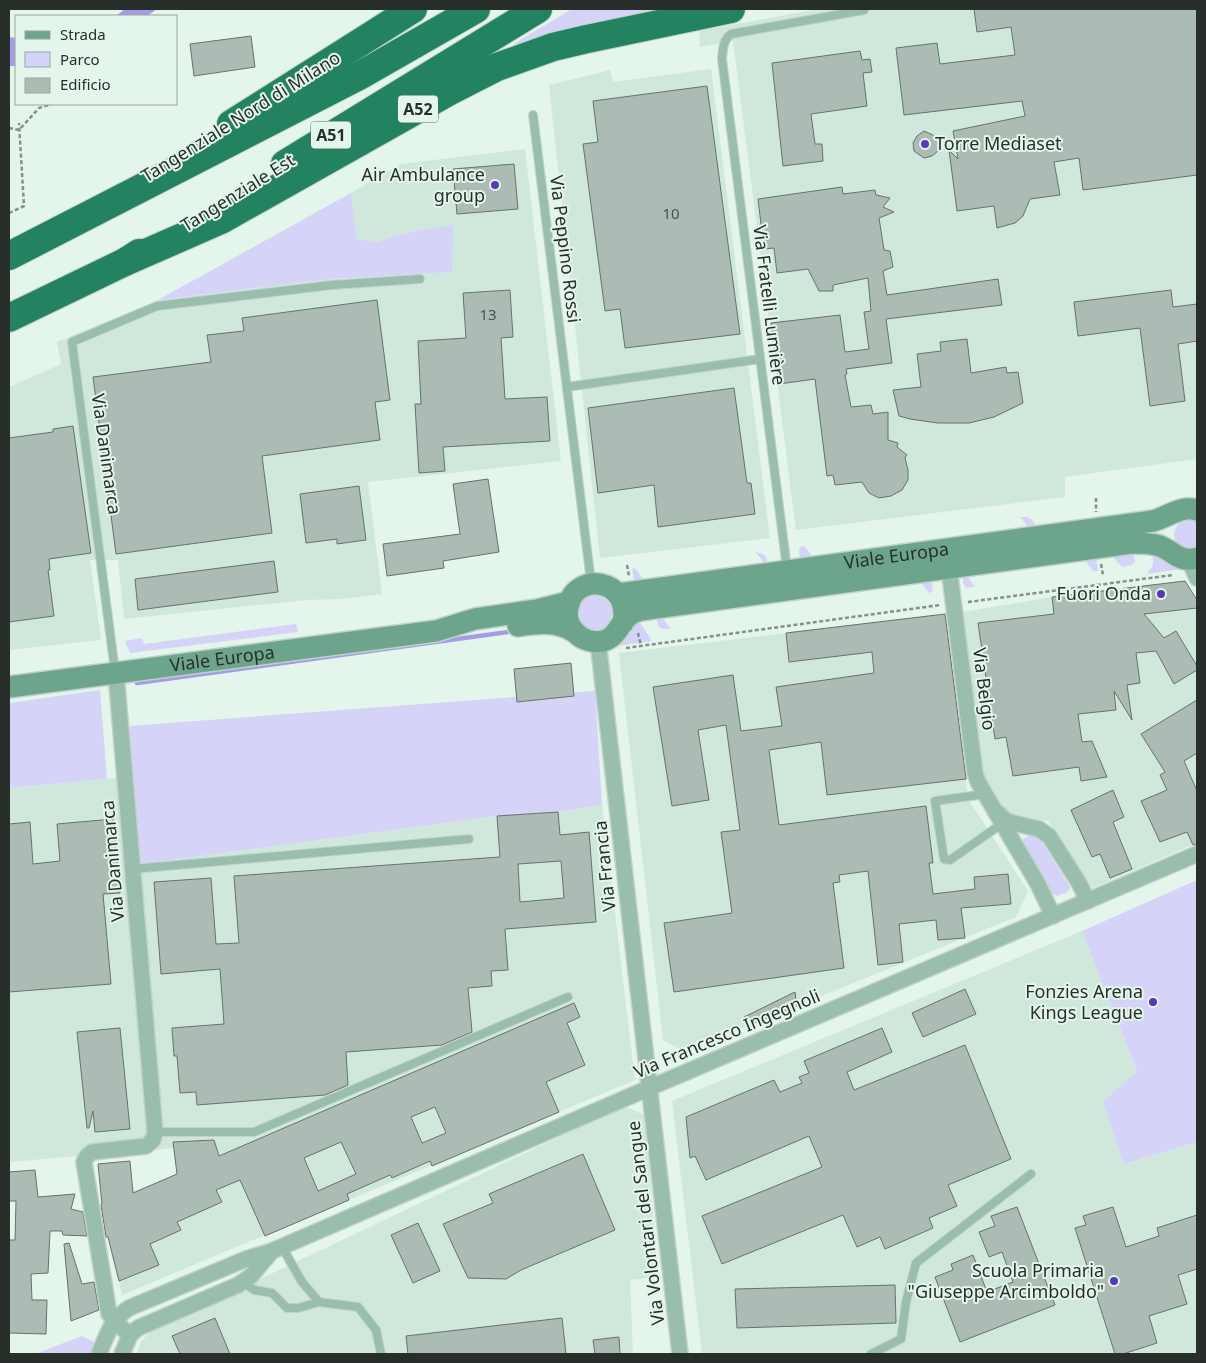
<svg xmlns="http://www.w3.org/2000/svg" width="1206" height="1363" viewBox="0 0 1206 1363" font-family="'Noto Sans',sans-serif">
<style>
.built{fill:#d0e8dc}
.green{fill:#d6d3f8}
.water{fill:#a49ce4}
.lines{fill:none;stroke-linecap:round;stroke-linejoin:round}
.stream{stroke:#a49ce4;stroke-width:4.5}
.building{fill:#acbcb4;stroke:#64736b;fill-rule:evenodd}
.lane-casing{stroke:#c2d1c9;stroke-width:10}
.street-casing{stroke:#c2d1c9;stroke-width:18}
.secondary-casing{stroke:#c2d1c9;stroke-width:24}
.highway-casing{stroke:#c2d1c9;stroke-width:30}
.path{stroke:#84908a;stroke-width:2.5;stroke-dasharray:4 2.5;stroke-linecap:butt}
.lane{stroke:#9abead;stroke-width:8}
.street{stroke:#9abead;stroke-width:15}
.secondary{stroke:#6da58c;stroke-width:21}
.highway{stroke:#238361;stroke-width:28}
.poi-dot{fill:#593ab2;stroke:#e4f5ec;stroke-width:2}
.labels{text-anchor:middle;stroke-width:4;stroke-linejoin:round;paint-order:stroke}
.number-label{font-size:15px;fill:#49524d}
.shield{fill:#e4f5ec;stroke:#606a65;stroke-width:1}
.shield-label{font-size:16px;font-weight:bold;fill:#282f2b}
.street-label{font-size:18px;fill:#282f2b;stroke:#e4f5ec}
.poi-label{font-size:18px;fill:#282f2b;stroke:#e4f5ec;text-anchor:end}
</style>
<rect width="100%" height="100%" fill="#e4f5ec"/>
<g class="built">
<path d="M819 9H1197V459L1065 477V497L796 530 733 41 700 47 699 31Z"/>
<path d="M711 69 770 538 600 558 549 85 610 70 613 82Z"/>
<path d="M525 149 561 461 368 482 382 594 342 599 306 600 124 619 118 560H90L101 640 9 650V387L61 364 57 342 158 300 331 279 451 272 415 231 376 242 357 239 351 193 401 164Z"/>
<path d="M1185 581 1197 600V843L1093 888 1048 821 1006 812 984 775 962 612 1052 597Z"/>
<path d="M946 614 968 799 1028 891 1016 917 684 1052 663 1040 619 653Z"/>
<path d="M130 777 142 864 497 816 558 812 602 805 635 1080 122 1295 100 1205 177 1174 174 1148 9 1162V788Z"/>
<path d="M1082 931 1137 1073 1125 1164 1197 1142V1354H702L672 1101Z"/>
<path d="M624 1106 645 1115 658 1277 630 1280 633 1354H137L141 1341 151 1331Z"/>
</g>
<g class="green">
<path d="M572 9H685L515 47 514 46 515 43Z"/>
<path d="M351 193 357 239 376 242 415 231 453 225 452 272 331 279 158 300Z"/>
<path d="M1020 517C1028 517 1031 517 1035 524L1033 530 804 561C799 556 798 554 800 547L804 546 812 556 1028 527Z"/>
<path d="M1184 520H1193L1197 523V546C1179 557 1163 532 1184 520Z"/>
<path d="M1128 551 1134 555 1135 562 1131 565 1122 567 1110 554Z"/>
<path d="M756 552C763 554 767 554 767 562L764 565 635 583 632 569 635 568 643 579 764 563Z"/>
<path d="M1153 553 1181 569 1147 574 1153 565Z"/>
<path d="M1096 555 1098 571H1093L1085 561 968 577 975 587 966 588 963 583V577L967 572Z"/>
<path d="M926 578C931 582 934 586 932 592L929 593 921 583 662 617 671 629H663L658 626 657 620 660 614Z"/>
<circle cx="595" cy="613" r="17"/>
<path d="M641 616V624L652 641 610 647Z"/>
<path d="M296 624 298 632 130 653 125 641 142 638 144 644Z"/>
<path d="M100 690 107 779 9 788V703Z"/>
<path d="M595 691 602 805 558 812 497 816 142 864 130 777 129 726Z"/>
<path d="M1032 834 1039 837 1070 887 1068 892 1057 896 1051 893 1022 847 1023 839Z"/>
<path d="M1197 880V1142L1124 1164 1103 1101 1137 1072 1082 931Z"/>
<path d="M82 1336 96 1343 91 1354H35Z"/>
</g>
<g class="water">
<path d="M125 9H157L147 16H116Z"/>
<path d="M9 37 16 38V66H9Z"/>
</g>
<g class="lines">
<path class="stream" d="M137 683 515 631"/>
</g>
<g class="building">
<path d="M974 9H1197V175L1083 190 1079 158 1054 162 1060 195 1030 199 1023 216 1015 223 997 228 994 206 957 211 949 150 958 159 953 131 1025 116 1022 101 904 115 896 48 937 43 940 64 1015 55 1011 27 977 32Z"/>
<path d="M251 36 255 67 194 76 190 44Z"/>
<path d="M860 51 862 60 870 59 872 72 863 73 867 106 811 114 815 144H822L823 161 783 166 772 63Z"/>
<path d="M707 86 740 334 625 348 620 309 605 311 583 144 598 142 593 101Z"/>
<path d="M924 131 933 135 944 146 932 156 924 158 914 151 913 143 917 136Z"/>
<path d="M514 164 518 209 457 214 453 169Z"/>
<path d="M842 187 843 194 875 190 876 195 890 198 883 207 894 212 879 218 884 250 890 251 893 267 883 271 887 295 998 279 1002 305 886 319 892 363 846 369 847 374 845 375 851 407 871 405 873 414 888 412V440L898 443 897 447 907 455 905 458 908 470V480L902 490 891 496 879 498 869 493 862 482 835 485 833 475 827 476 815 379 779 384 771 323 840 315 845 352 869 349 864 312 871 311 868 278 833 285V291H819L808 269 777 273 774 248 764 249 758 199Z"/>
<path d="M510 290 513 337 501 338 505 399 547 397 550 441 443 447 445 471 419 473 415 404H421L418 341 466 338 463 293Z"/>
<path d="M1171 290 1173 307 1197 304V341L1178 344 1185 401 1150 406 1140 328 1078 336 1074 302Z"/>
<path d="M377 300 390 400 375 402 380 440 262 456 272 533 116 554 93 377 211 362 207 335 244 331 242 318Z"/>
<path d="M967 339 971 373 1006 367 1007 373 1018 372 1023 403 994 417 969 423H938L910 419 899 416 893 390 921 387 917 354 941 351 940 342Z"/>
<path d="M734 388 747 483H751L755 514 658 527 654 485 598 493 588 408Z"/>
<path d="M73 426 91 553 49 559 50 570H48L54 616 9 622V438L53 432V429Z"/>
<path d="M488 479 499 552 443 561 444 568 387 576 383 544 460 534 453 484Z"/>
<path d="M359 486 366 540 337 544V539L306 543 300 494Z"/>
<path d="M274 561 278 592 138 610 135 579Z"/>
<path d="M1185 581 1197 600V608L1144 614 1164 638 1176 631 1197 666V670L1174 684 1156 651 1136 653 1140 683 1127 685 1132 720 1114 691 1116 710 1078 714 1082 742 1092 741 1107 777 1081 781 1079 767 1013 776 1006 737 995 739 978 623 1054 614 1052 597Z"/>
<path d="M945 614 966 779 827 795 821 742 769 750 779 825 926 806 933 863H929L933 894 975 889 974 877 1008 874 1011 904 961 908 965 938 938 940 936 920 899 924 903 962 878 965 868 871 839 875 840 882 833 883 844 968 674 992 664 923 732 913 721 832 740 830 726 725 698 730 709 800 672 806 653 687 733 675 741 731 782 726 776 687 874 673 872 652 789 662 786 633Z"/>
<path d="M571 663 574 696 517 702 514 669Z"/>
<path d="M1197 700V753L1184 761 1197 791V845H1193L1187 832 1160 842 1141 801 1167 790 1160 775 1165 772 1141 734Z"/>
<path d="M1113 790 1124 817 1113 822 1132 869 1110 878 1100 854 1092 857 1071 810Z"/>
<path d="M558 812 560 835 589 832 596 922 505 929 508 970 491 971 492 986 468 988 472 1032 442 1045 346 1052 348 1085 325 1095 197 1105 196 1092 180 1093 177 1056H174L172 1028 224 1024 220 969 161 974 154 882 211 878 216 944 239 943 234 876 500 857 497 816ZM561 861 564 898 520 902 518 864Z"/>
<path d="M113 819 120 893 103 894 111 984 9 992V824L30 822 33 864 60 861 57 824Z"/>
<path d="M965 989 976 1014 923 1037 912 1013Z"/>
<path d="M795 992 797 1006 748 1026 744 1017Z"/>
<path d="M574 1003 580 1017 567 1023 585 1065 546 1082 559 1112 432 1166 430 1161 392 1178 390 1175 347 1194 349 1200 265 1236 240 1180 216 1190 222 1202 177 1222 181 1230 150 1244 159 1265 119 1281 108 1237H106L101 1205 102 1204 98 1164 130 1161 133 1193 177 1174 173 1142 214 1140 219 1156ZM435 1107 446 1133 422 1143 411 1117ZM341 1142 356 1174 318 1191 304 1158Z"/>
<path d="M120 1028 130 1129 95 1132 93 1111 89 1128H87L77 1032Z"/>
<path d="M882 1028 892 1052 847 1072 854 1090 965 1045 1011 1159 948 1185 957 1206 929 1218 933 1228 885 1249 880 1237 857 1247 843 1215 722 1264 702 1216 822 1167 809 1136 706 1180 695 1156 690 1158 686 1117 774 1080 780 1092 802 1083 799 1077 809 1073 804 1061Z"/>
<path d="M583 1154 615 1230 521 1270 506 1279 468 1278 443 1224 493 1203 489 1194Z"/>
<path d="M35 1170 38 1197 75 1194 71 1209 83 1212 87 1236 63 1235 62 1231H50L48 1273 31 1274 32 1300H47L46 1334 9 1333V1240H15L16 1201H9V1172Z"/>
<path d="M1017 1207 1055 1305 960 1342 935 1277 953 1270 951 1264 973 1255 987 1292 1013 1282 1002 1252 989 1257 979 1232 995 1226 991 1216Z"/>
<path d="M1113 1207 1126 1247 1159 1236 1157 1228 1197 1215V1269L1178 1275 1187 1304 1149 1316 1157 1343 1123 1354H1115L1075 1228 1086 1225 1083 1216Z"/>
<path d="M418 1223 440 1271 413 1283 391 1235Z"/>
<path d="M69 1243 82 1284 94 1282 99 1310 71 1321 64 1244Z"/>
<path d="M895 1285 896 1323 737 1328 735 1289Z"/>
<path d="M215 1318 230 1354H180L172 1336Z"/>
<path d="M562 1318 566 1354H408L406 1336Z"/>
<path d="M619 1337 620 1354H595L593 1340Z"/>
</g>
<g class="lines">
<defs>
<g id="lane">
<path d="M533 115 591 582"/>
<path d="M567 387 760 359"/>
<path d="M787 569 722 59C723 49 723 40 731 34L864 10"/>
<path d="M115 671 72 342 157 306 332 285 420 279"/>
<path d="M985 794 935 801 944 859 950 860 1003 823"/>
<path d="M133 869 469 839"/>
<path d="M155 1132H254L568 997"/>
<path d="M282 1247 302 1282 319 1302 358 1307 376 1330 381 1354"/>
<path d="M243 1282 254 1290 272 1293 287 1308H298L319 1302"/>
<path d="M871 1354 901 1339 906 1302 916 1263 1031 1174"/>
</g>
<g id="street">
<path d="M1189 560 1197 578"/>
<path d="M949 568 975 773 978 782 1038 884 1053 916"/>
<path d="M598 641 680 1354"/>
<path d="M116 673 155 1132 153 1140 146 1146 92 1152 87 1156 84 1162 109 1314 114 1321 130 1335"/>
<path d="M998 813 1006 821 1039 829 1049 836 1079 883 1088 901"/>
<path d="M99 1354C107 1335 111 1320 129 1308L246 1259 272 1251 649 1088 1197 854"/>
<path d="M122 1354 130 1335 138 1328 238 1285 251 1276 272 1251"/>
</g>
<g id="secondary">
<path id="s1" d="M618 594 1153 521C1168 517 1181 505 1197 510"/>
<path d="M623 623C632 577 573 571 568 608 566 617 568 625 575 632 582 640 593 643 603 641 619 637 620 619 633 613 638 610 644 610 648 609L1132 543C1141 543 1151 543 1160 546 1175 552 1179 563 1197 558"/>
<path d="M518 626C538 623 555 621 573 631"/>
<path id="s2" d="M9 687 436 631 475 619 537 610 569 602"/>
</g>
<g id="highway">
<path d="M231 124 413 9"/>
<path d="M285 164 538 9"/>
<path d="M9 256 359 76 476 9"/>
<path d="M125 262 221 220 450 91 497 67 553 47 587 39 731 9"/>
<path d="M9 318 125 262 139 253"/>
</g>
</defs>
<use href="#lane" class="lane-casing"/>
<use href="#street" class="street-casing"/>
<use href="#secondary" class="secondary-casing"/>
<use href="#highway" class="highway-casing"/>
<g class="path">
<path d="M9 128 19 130 39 108 52 104"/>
<path d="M9 213 24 206 19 123"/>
<path d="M1096 498V512"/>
<path d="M1101 564 1103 575"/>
<path d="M627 565 629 576"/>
<path d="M968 602 1173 575"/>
<path d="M638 633 641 646"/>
<path d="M626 648 940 605"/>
</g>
<use href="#lane" class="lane"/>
<use href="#street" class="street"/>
<use href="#secondary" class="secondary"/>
<use href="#highway" class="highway"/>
</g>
<g class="poi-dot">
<circle cx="925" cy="144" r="5"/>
<circle cx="495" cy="185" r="5"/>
<circle cx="1161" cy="594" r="5"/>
<circle cx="1153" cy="1002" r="5"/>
<circle cx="1114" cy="1281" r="5"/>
</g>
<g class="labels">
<g class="number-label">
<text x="671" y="219">10</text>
<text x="488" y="320">13</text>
</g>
<g class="shield">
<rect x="398" y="95.5" width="40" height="27" rx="4"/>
<rect x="311" y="121.5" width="40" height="27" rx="4"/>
</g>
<g class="shield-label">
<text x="418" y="115">A52</text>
<text x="331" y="141">A51</text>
</g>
<g class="street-label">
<text transform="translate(241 117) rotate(-32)" y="6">Tangenziale Nord di Milano</text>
<text transform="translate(238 193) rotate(-32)" y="6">Tangenziale Est</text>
<text transform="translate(565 249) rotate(83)" y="6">Via Peppino Rossi</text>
<text transform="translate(769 305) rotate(83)" y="6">Via Fratelli Lumière</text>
<text transform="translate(106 454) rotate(82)" y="6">Via Danimarca</text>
<text dy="6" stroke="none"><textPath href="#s1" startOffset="281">Viale Europa</textPath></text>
<text dy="6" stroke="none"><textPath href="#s2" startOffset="215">Viale Europa</textPath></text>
<text transform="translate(984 689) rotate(83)" y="6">Via Belgio</text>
<text transform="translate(113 861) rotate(-95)" y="6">Via Danimarca</text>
<text transform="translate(605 866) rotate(-96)" y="6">Via Francia</text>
<text transform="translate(727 1034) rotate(-23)" y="6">Via Francesco Ingegnoli</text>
<text transform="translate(646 1223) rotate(-97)" y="6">Via Volontari del Sangue</text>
</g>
<g class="poi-label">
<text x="935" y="150" text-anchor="start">Torre Mediaset</text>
<text x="485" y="181">Air Ambulance<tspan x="485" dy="21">group</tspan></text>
<text x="1151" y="600">Fuori Onda</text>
<text x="1143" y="998">Fonzies Arena<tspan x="1143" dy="21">Kings League</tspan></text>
<text x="1104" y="1277">Scuola Primaria<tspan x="1104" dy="21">"Giuseppe Arcimboldo"</tspan></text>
</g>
</g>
<rect width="1206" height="1363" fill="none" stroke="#282f2b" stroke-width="20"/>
<rect x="15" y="15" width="162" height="90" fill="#e4f5ec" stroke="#99a69f"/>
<rect x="25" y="31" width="25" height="8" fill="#6da58c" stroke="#99a69f"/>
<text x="60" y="40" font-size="15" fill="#282f2b">Strada</text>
<rect x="25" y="52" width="25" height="15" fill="#d6d3f8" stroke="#99a69f"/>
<text x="60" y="65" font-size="15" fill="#282f2b">Parco</text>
<rect x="25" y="78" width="25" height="15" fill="#acbcb4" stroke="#99a69f"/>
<text x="60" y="90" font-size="15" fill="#282f2b">Edificio</text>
</svg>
